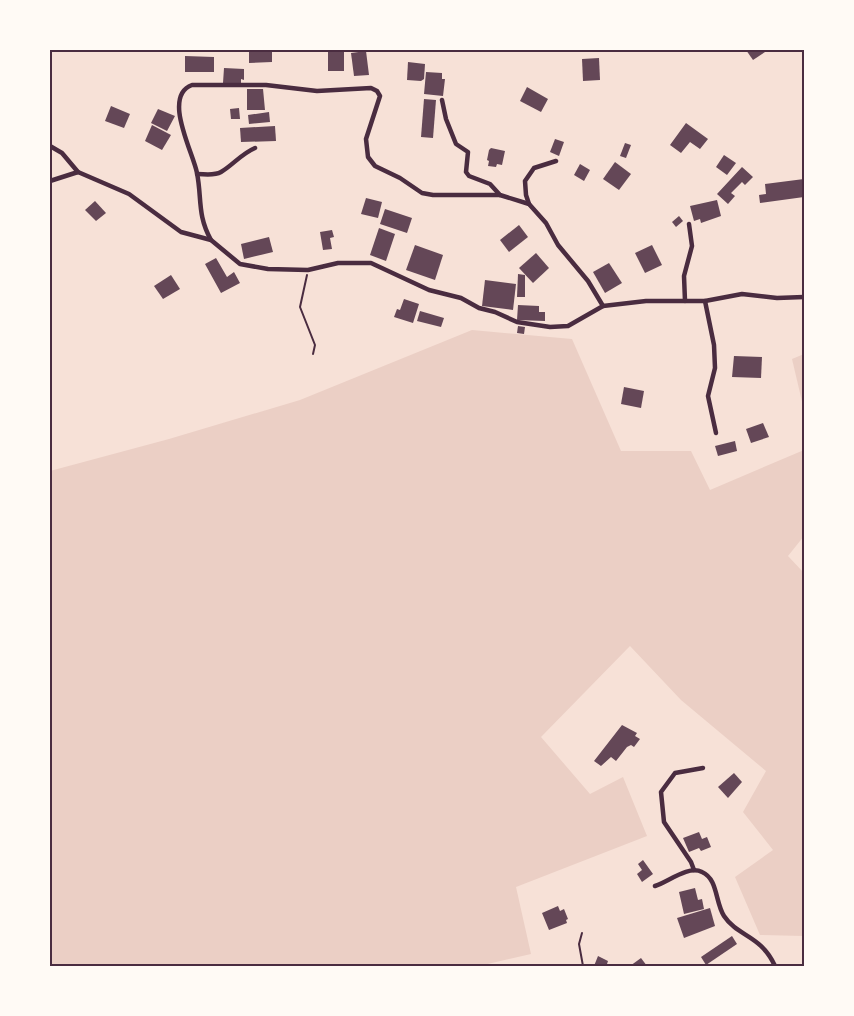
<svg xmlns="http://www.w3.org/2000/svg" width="854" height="1016" viewBox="0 0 854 1016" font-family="'IBM Plex Sans',sans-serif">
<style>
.green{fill:#ebcfc5}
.building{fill:#644757}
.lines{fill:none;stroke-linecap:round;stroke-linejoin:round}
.path{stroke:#4a2c40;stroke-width:2}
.minor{stroke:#4a2c40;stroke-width:4.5}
.neatline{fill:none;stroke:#4a2c40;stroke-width:2}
</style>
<rect width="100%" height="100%" fill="#f7e1d7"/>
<g class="green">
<path d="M472 330 572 339 621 451H691L710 490 804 450V536L788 556 804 573V936L760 935 735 877 773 850 743 812 766 771 681 700 630 646 541 737 590 794 623 777 647 836 516 887 531 954 479 966H50V471L169 439 300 400Z"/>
<path d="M804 354V410L792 359Z"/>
</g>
<g class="building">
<path d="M249 50H272V62L249 63Z"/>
<rect x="328" y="50" width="16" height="21"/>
<path d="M746 50H768L753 60Z"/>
<path d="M366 51 369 75 354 76 351 53Z"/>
<path d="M185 56 214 57V72H185Z"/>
<path d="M599 58 600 80 583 81 582 59Z"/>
<path d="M408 62 425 64 424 79 421 81 407 80Z"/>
<path d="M224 68 244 69V80L241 79V84L223 83Z"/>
<path d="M426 72 442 73V79H445L443 96 424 94Z"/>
<path d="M527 87 548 99 541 112 520 101Z"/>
<path d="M247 89H263L265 110H247Z"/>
<path d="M424 99 436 100 433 138 421 137Z"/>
<path d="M111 106 130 114 124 128 105 121Z"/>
<path d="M239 108 240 119H231L230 109Z"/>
<path d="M158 109 175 116 167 131 151 123Z"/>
<path d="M269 112 270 122 249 124 248 115Z"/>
<path d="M686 123 708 139 700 149 690 142 681 153 670 145Z"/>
<path d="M152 125 171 135 162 150 145 141Z"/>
<path d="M275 126 276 141 241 142 240 128Z"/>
<path d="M555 139 564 142 559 156 550 152Z"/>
<path d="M625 143 631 145 626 158 620 156Z"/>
<path d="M491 148 505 151 502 165 497 164 496 167 488 166 489 161 487 160 489 150Z"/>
<path d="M724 155 736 163 727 175 716 167Z"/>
<path d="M615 162 631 174 619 190 603 179Z"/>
<path d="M580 164 590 170 584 181 574 175Z"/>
<path d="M742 167 753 177 745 185 742 182 731 193 735 196 728 204 717 194Z"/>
<path d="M804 179V197L760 203 759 195 766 194 765 184Z"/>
<path d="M366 198 382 202 378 218 361 214Z"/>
<path d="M717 200 721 216 701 223 700 219 694 221 690 206Z"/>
<path d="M95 201 106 213 96 221 85 210Z"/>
<path d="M385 209 412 218 407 233 380 224Z"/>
<path d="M679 216 683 221 676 227 672 222Z"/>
<path d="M519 225 528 237 509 252 500 240Z"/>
<path d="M379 228 395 234 386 261 370 255Z"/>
<path d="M332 230 334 237 330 238 332 249 323 250 320 232Z"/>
<path d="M269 237 273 252 244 259 241 244Z"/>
<path d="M415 245 443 255 435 280 406 270Z"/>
<path d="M652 245 662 265 645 273 635 253Z"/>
<path d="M536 253 549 268 533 283 519 268Z"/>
<path d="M216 258 227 277 234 272 240 283 221 293 205 264Z"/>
<path d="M609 263 622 283 605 293 593 272Z"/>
<path d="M518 274 525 275V297H517Z"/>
<path d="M171 275 180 289 163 299 154 286Z"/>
<path d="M485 280 516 284 513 310 482 306Z"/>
<path d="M404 299 419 304 413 323 394 317 397 309 400 310Z"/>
<path d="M518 305 539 306V312H545V321L517 320Z"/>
<path d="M420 311 444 318 441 327 417 321Z"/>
<path d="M518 326 525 327 524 334 517 333Z"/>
<path d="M734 356 762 357 761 378 732 377Z"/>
<path d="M624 387 644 391 641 408 621 404Z"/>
<path d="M763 423 769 437 751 443 746 429Z"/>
<path d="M735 441 737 451 718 456 715 446Z"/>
<path d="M622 725 637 733 635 736 640 739 634 747 631 745 627 747 616 761 611 757 601 766 594 761Z"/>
<path d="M734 773 742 782 728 798 718 787Z"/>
<path d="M699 832 702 839 707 837 711 847 701 851 699 848 689 852 683 838Z"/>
<path d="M643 860 653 874 642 882 637 874 642 870 638 864Z"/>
<path d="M695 888 698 900 702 899 704 909 684 914 679 892Z"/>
<path d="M558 906 560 911 564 909 568 919 566 920 567 923 549 930 542 913Z"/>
<path d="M710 908 715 926 684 938 677 918Z"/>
<path d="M732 936 737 944 706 965 701 957Z"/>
<path d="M598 956 608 961 607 964 610 966H594Z"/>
<path d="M641 958 647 966H630Z"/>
</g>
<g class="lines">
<g class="path">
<path d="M307 275 300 307 315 345 313 354"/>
<path d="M582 933 579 944 583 966"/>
</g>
<g class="minor">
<path d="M442 100 446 119 456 144 468 152 466 172 469 176 490 184 500 195 529 204"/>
<path d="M50 146 62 153 78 172"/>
<path d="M556 161 534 168 525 181 526 195 529 204 546 223 558 245 588 281 603 306"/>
<path d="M197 174C205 174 214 176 221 172 233 165 241 154 255 148"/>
<path d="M50 181 78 172 129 194 181 232 211 240 240 264 268 269 308 270 338 263H371L429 290 461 298 479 308 495 312 517 322 550 327 568 326 603 306 646 301H705L742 294 777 298 804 297"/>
<path d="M211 240C197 215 202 198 197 173 193 152 162 96 192 85H266L317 91 371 88 377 91 380 96 366 139 368 157 375 166 400 178 422 193 433 195H500"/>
<path d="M685 301 684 276 692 246 689 224"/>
<path d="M705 301 714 345 715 368 708 396 716 433"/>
<path d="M694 870 691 862 664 822 661 792 675 773 703 768"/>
<path d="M655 886C668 882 688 865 702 872 718 879 715 902 724 916 738 937 761 935 775 966"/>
</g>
</g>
<rect width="854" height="1016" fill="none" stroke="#fffaf5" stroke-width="102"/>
<rect x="51" y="51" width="752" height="914" class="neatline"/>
</svg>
